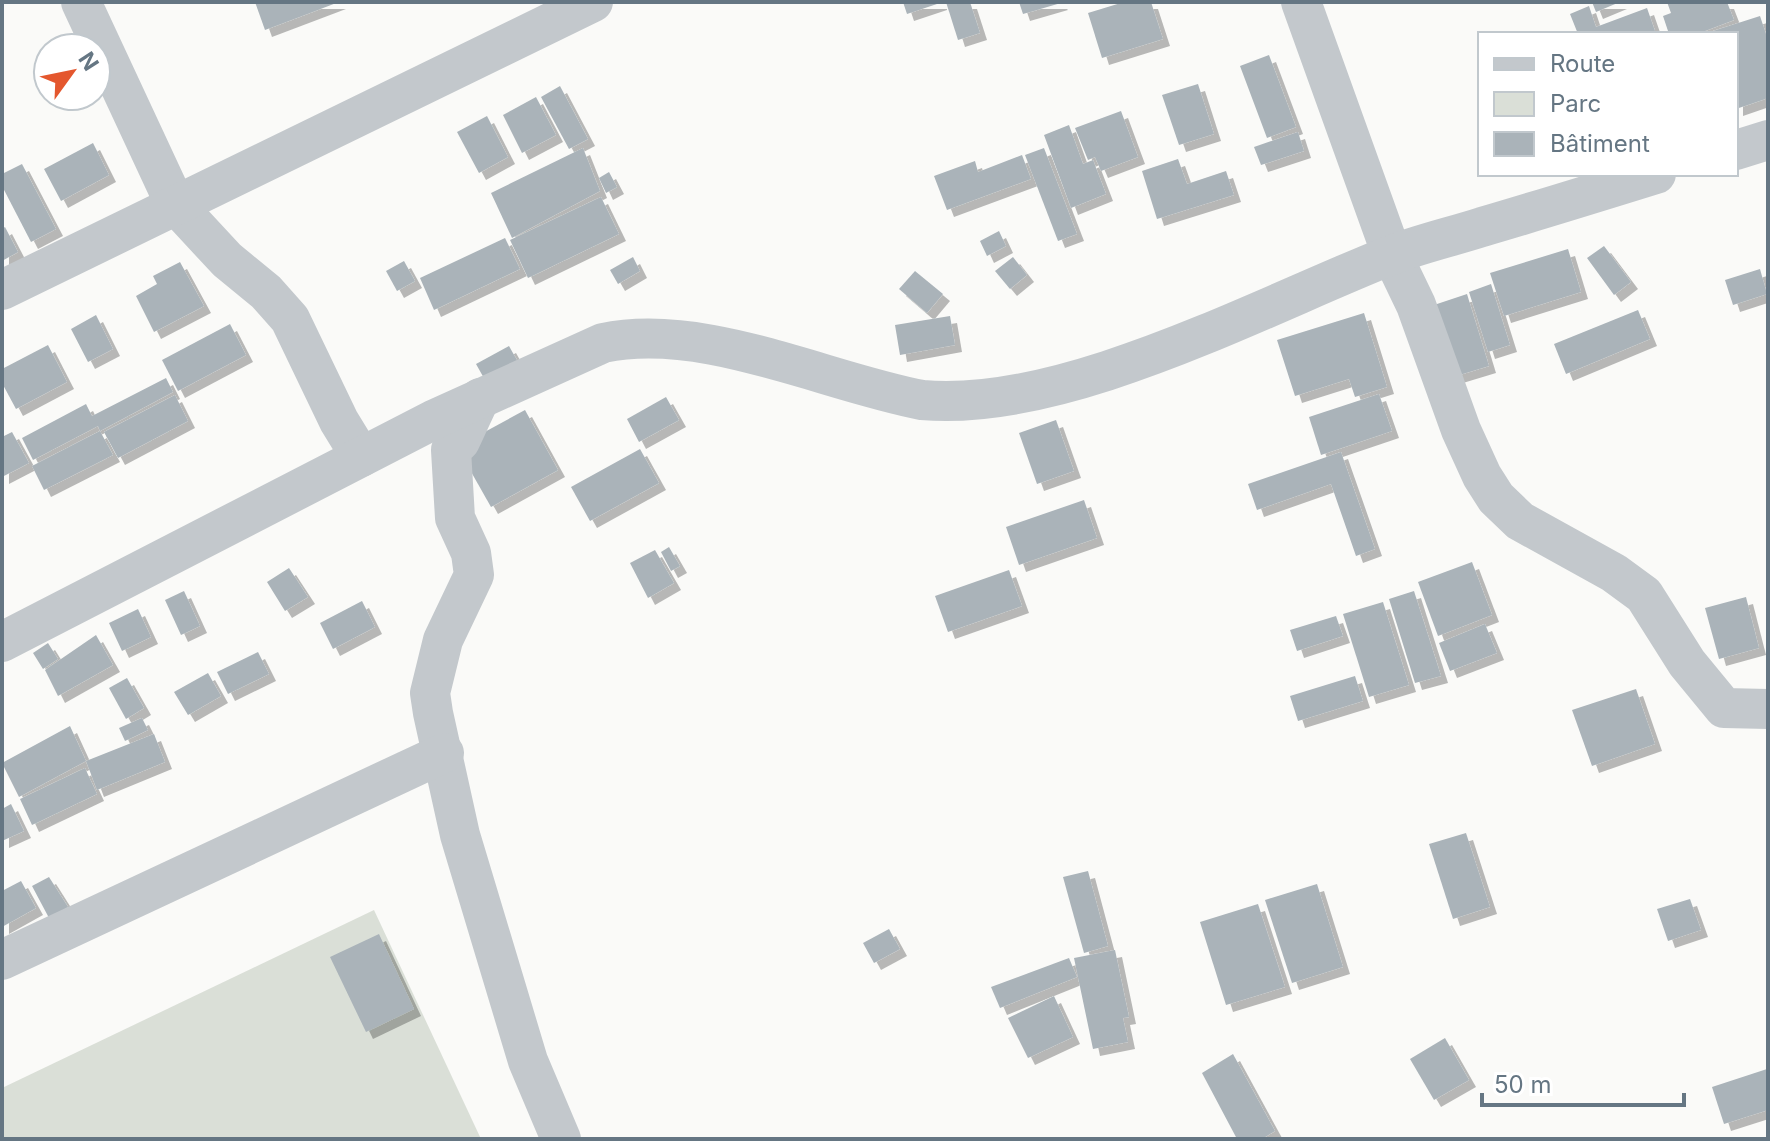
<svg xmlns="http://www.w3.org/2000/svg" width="1770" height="1141" viewBox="0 0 1770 1141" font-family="Inter,sans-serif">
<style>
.green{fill:#dadfd7}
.building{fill:#aab3b9;filter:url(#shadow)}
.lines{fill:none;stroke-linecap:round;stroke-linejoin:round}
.minor{stroke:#c3c8cc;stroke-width:40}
</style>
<defs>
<filter id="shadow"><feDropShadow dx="7" dy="7" stdDeviation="0" flood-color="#0004"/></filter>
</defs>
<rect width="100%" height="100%" fill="#fafaf8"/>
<path class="green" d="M374 910 481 1139H2V1088Z"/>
<g class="building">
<path d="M255 2H339L265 30Z"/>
<path d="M903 2H940V3L907 14Z"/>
<path d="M946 2H970L980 33 958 40Z"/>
<path d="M1019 2H1060L1061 3 1023 14Z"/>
<path d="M1124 2H1151L1163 39 1102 58 1088 13Z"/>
<path d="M1592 2H1620L1596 12Z"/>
<path d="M1667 2H1727L1734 20 1697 34H1669L1663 16 1671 13Z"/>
<path d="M1589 6 1596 27 1647 8 1656 34H1578L1570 14Z"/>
<path d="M1760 16 1768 40V98L1736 109V34L1707 33Z"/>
<path d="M1269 55 1296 127 1267 138 1240 66Z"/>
<path d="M1198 84 1214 134 1179 145 1162 95Z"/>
<path d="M560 86 588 139 569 149 541 97Z"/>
<path d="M536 97 556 135 522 153 503 115Z"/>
<path d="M1121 111 1138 157 1101 171 1095 157 1088 160 1075 128Z"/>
<path d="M487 116 508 157 479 173 457 132Z"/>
<path d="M1069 125 1083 164 1093 160 1106 194 1071 208 1044 135Z"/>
<path d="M1298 132 1304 151 1261 165 1254 147Z"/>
<path d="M93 143 109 175 61 201 44 169Z"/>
<path d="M583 148 600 191 512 238 491 193Z"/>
<path d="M1044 148 1077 234 1058 241 1025 155Z"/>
<path d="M1022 155 1031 179 947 210 934 176 975 161 978 172Z"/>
<path d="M1178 159 1187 184 1226 171 1234 195 1157 219 1142 171Z"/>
<path d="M22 164 56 229 31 242 2 186V174Z"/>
<path d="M609 172 617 187 606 193 599 178Z"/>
<path d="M601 197 619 234 528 278 510 240Z"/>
<path d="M5 227 18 252 2 261V229Z"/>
<path d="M999 231 1006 246 987 256 980 241Z"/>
<path d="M505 238 520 269 434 310 420 278Z"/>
<path d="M1604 246 1631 282 1614 295 1587 258Z"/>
<path d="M1568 249 1581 292 1504 316 1490 273Z"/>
<path d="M633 257 640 271 618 284 610 270Z"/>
<path d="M1013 257 1027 275 1010 289 995 271Z"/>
<path d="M404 261 415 281 397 291 386 271Z"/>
<path d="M180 262 204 306 154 332 136 296 157 284 153 276Z"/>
<path d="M1760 269 1767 294 1733 305 1725 280Z"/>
<path d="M915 271 943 294 927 313 899 289Z"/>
<path d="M1491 284 1510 345 1488 352 1469 292Z"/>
<path d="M1467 294 1489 366 1456 376 1434 305Z"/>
<path d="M1638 310 1650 339 1566 374 1554 344Z"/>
<path d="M1364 313 1387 387 1355 397 1349 379 1295 396 1277 340Z"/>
<path d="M96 315 113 349 88 362 71 329Z"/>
<path d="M950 316 955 345 900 355 895 325Z"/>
<path d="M230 324 246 355 178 391 162 360Z"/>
<path d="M48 345 67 382 16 409 2 383V369Z"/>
<path d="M509 346 522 369 489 387 476 364Z"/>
<path d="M166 378 173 392 100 431 98 426 33 460 22 438 86 404 92 416Z"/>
<path d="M1379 394 1392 431 1321 455 1309 417Z"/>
<path d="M175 395 188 421 118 458 104 432Z"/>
<path d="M666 397 679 420 639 442 627 419Z"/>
<path d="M525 410 558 470 491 507 457 447Z"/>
<path d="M1056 420 1074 471 1037 484 1019 433Z"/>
<path d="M100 431 113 455 44 490 32 466Z"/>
<path d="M12 432 29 463 2 477V437Z"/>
<path d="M640 449 659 483 590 521 571 487Z"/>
<path d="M1341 452 1375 549 1356 556 1331 484 1257 510 1248 484Z"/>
<path d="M1084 500 1097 538 1019 565 1006 527Z"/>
<path d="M669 547 680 566 671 571 661 552Z"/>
<path d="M655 550 674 583 648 598 630 563Z"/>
<path d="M1472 562 1492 615 1438 636 1418 582Z"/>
<path d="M289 568 308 597 285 611 267 582Z"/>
<path d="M1009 570 1022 606 948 632 935 596Z"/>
<path d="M184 591 200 626 181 635 165 600Z"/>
<path d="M1414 591 1441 676 1415 683 1389 599Z"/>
<path d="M1746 597 1759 648 1719 659 1705 608Z"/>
<path d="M362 601 375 627 333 649 320 623Z"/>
<path d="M1383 602 1409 685 1369 697 1343 614Z"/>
<path d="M138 609 151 637 122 651 109 623Z"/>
<path d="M1336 616 1343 636 1297 651 1290 630Z"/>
<path d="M1485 624 1497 653 1450 671 1439 643Z"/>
<path d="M96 635 113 665 58 696 45 670Z"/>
<path d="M48 643 58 659 43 669 33 653Z"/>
<path d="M258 652 269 674 228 694 217 672Z"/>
<path d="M208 673 221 696 188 715 174 692Z"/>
<path d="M1355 676 1363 701 1298 721 1290 696Z"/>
<path d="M127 678 144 708 126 719 109 688Z"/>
<path d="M1636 689 1655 744 1592 766 1572 710Z"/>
<path d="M142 718 148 730 125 741 119 728Z"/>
<path d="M70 726 86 761 154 734 165 762 97 790 86 761 19 797 2 763Z"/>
<path d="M85 768 97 794 32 825 20 799Z"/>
<path d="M11 804 24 831 2 841V809Z"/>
<path d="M1466 833 1490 907 1453 919 1429 844Z"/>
<path d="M1088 871 1108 946 1084 953 1063 877Z"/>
<path d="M49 877 68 907 49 918 32 886Z"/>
<path d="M21 881 36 908 2 927V891Z"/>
<path d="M1317 884 1343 967 1292 983 1265 900Z"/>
<path d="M1690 899 1701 930 1668 941 1657 909Z"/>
<path d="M1258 904 1285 987 1226 1005 1200 922Z"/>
<path d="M889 929 900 949 874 963 863 943Z"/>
<path d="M379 934 414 1009 366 1032 330 957Z"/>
<path d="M1115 950 1129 1017 1123 1018 1128 1042 1093 1049 1074 958Z"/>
<path d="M1069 958 1077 977 1000 1008 991 987Z"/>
<path d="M1054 996 1073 1037 1028 1058 1008 1018Z"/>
<path d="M1445 1038 1469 1080 1434 1100 1410 1059Z"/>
<path d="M1233 1054 1275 1131 1262 1139H1237L1202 1073Z"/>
<path d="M1767 1069 1768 1110 1724 1124 1712 1087Z"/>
</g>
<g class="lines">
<g class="minor">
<path d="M81 2 175 204 227 260 266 292 290 319 339 421 361 457"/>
<path d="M1301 2 1392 255 1416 305 1461 430 1482 476 1496 498 1520 521 1614 573 1644 595 1687 663 1724 708 1768 709"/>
<path d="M1736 150 1768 140"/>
<path d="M2 290 593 2"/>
<path d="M480 398 460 441 451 450 455 518 471 553 474 575 443 640 430 693 433 713 460 835 528 1061 561 1139"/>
<path d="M2 642 433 420 603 343C704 322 823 381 922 400 1063 413 1258 308 1389 256 1419 244 1451 237 1482 227 1540 210 1598 192 1656 174"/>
<path d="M2 960 444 753"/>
</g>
</g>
<rect width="1770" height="1141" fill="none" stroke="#657683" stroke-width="8"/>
<rect x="1478" y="32" width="260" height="144" fill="#ffffff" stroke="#c1c8cd" stroke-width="2"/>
<rect x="1494" y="58" width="40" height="12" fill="#c3c8cc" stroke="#c1c8cd" stroke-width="2"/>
<text x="1550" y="72" font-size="24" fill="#657683">Route</text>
<rect x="1494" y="92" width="40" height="24" fill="#dadfd7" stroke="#c1c8cd" stroke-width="2"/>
<text x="1550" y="112" font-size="24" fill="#657683">Parc</text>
<rect x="1494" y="132" width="40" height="24" fill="#aab3b9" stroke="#c1c8cd" stroke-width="2"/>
<text x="1550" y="152" font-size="24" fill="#657683">Bâtiment</text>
<g transform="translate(72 72) rotate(57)"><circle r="38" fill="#ffffff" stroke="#c1c8cd" stroke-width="2"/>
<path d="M0-6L14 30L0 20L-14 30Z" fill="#e4572e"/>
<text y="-12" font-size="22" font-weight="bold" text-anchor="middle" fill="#657683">N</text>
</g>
<path d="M1482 1093v12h202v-12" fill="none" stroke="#657683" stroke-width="4"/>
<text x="1494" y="1093" font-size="24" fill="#657683" stroke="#ffffff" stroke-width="6" paint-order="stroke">50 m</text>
</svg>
